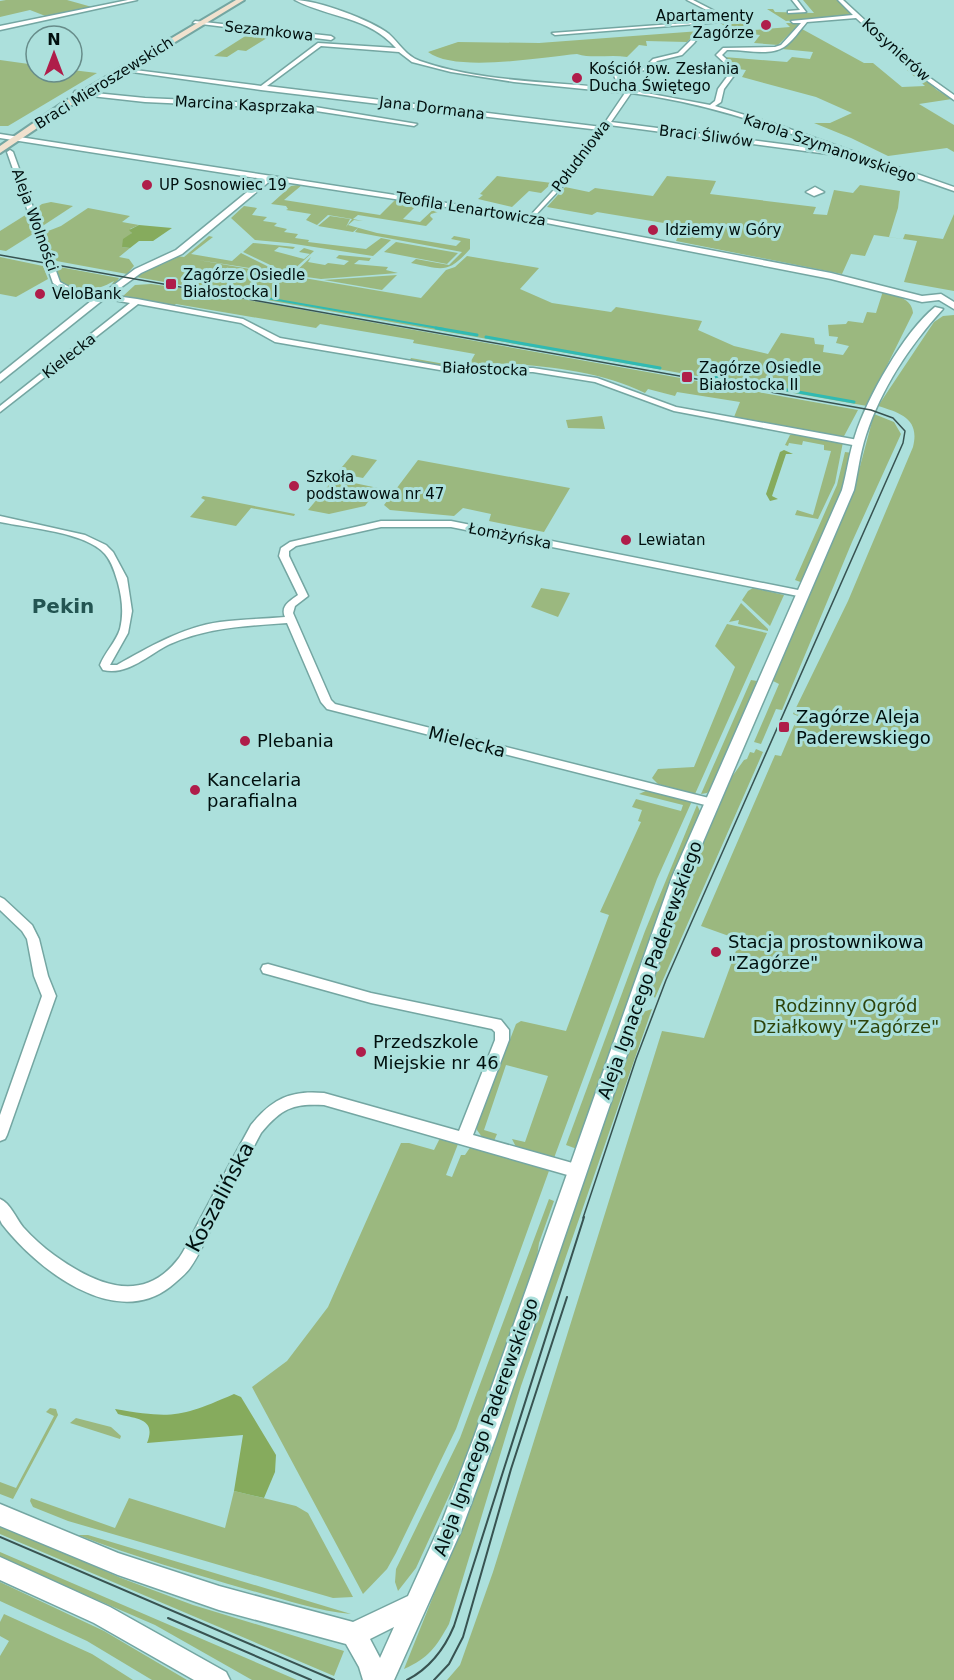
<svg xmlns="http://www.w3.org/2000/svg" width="954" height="1680" viewBox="0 0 954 1680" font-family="'DejaVu Sans',sans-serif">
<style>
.green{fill:#9bb87f}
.forest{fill:#86ab5d}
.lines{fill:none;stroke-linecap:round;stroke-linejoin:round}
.stream-far1{stroke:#30bab3;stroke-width:2}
.stream{stroke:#30bab3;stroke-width:3}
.minor-casing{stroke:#74a6a2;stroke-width:3}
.tertiary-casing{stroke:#74a6a2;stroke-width:3}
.secondary-casing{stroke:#74a6a2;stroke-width:4}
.minor{fill:#fff;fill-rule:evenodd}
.tertiary{fill:#fff;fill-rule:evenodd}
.secondary{fill:#f1e1ce;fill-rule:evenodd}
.tram-far1{stroke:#385351;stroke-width:1.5}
.tram{stroke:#385351;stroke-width:2}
.poi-dot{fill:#af1d4a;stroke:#ace0dc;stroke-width:2}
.labels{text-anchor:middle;stroke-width:6;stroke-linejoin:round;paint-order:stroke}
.far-poi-label{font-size:15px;fill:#000f0e;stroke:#ace0dc;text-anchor:start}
.far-street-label{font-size:15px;fill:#000f0e;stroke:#ace0dc}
.poi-label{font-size:18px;fill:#000f0e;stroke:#ace0dc;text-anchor:start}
.street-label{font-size:18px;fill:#000f0e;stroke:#ace0dc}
.park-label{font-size:18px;fill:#2d440b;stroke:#ace0dc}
.neighbourhood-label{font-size:20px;font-weight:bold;fill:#235552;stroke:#ace0dc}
.near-street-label{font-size:21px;fill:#000f0e;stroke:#ace0dc}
</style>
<rect width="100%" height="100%" fill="#ace0dc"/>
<g class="green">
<path d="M6 0H67L92 7 48 17 30 10 0 17V1Z"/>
<path d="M803 0H837L853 15 786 21 767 9H773L775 12 814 13Z"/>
<path d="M742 23 754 30 790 27 786 23H801L778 45 754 43 760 35 728 31 694 34 687 42 646 41 647 46 639 45 627 57C610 54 593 59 577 54 542 57 455 73 428 52L458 42 539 43 727 29 722 24Z"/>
<path d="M802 29 864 63H873L902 87 925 86 907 70H914L937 90 952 99 919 104 954 125V152L947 148 888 156 851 138 814 123H830L852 113 816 97 742 77 746 70 738 69 736 67 738 66 724 57 787 62 792 57 810 59 813 52 782 49Z"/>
<path d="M247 35 267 38 246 51 238 50 227 57 214 56Z"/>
<path d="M0 60 36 65V72H72V70L97 73 8 126H0Z"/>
<path d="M497 176 552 183 541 193 529 191 512 207 478 199 483 195 480 194Z"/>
<path d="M667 176 716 181 710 194 816 207 813 214 827 215 834 190 853 193 860 185 900 191 898 208 889 237 903 239 905 234 943 239 954 214V291L904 282 917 241 874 235 865 256 851 254 842 274 676 241 682 226 597 212 592 215 547 207 565 187 589 192 595 188 653 196Z"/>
<path d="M298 185H302L284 200 380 215 396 199 419 203 403 219 420 222 437 206 444 207 441 211 431 214 430 216 433 219 426 226 358 215 353 219 363 221 354 220 348 225 377 233 456 246 461 241 451 239 454 236 470 239V249C447 275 442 269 411 263L416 259 449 265 462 252 355 232 358 228 353 232 318 226 330 216 350 219 346 227 352 219 328 215 317 225 306 220 311 214 286 210 288 209 286 206 271 204 291 186Z"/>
<path d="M51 202 73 206 41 227 35 209 42 204Z"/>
<path d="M244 206 257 208 252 215 267 217 263 221 277 223 274 226 287 229 284 232 298 234 295 238 309 240 308 242 366 249 381 238 391 240 373 256 288 243 255 240 231 218Z"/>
<path d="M88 208 130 216 122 222 139 225 130 229 132 233 122 247 130 248 119 257 129 259 134 266 127 274 51 260 43 233 61 226Z"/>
<path d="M27 214 33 234 6 251 0 250V231Z"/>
<path d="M209 236 213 237 191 254 232 261 241 253 281 273 198 260 421 298 446 270 455 267 467 256 539 268 520 289 552 303 611 312 616 307 702 321 698 330 734 346 768 354 781 333 814 338 815 344 824 345 823 352 843 355 849 346 836 343 838 337 829 336 828 325 846 324 848 321 863 323 867 312 876 313 883 291C896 296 912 298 913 313L867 406 136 277C149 267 164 266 177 256L184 257Z"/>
<path d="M396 242 458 253 447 264 384 252Z"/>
<path d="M253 243 295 247 293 249 279 247 274 251 304 259 310 254 299 252 304 248 314 251 289 274 243 252Z"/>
<path d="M339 255 371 258 369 261 359 260 354 264 388 267 386 270 398 273 321 279 292 275 311 257 308 262 325 265 328 263 344 265 349 261 336 258Z"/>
<path d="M0 257 43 266 48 279 16 297 0 294Z"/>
<path d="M54 266 119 278 117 281 120 279 110 287 114 281C100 289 77 297 63 284 58 280 56 272 54 266Z"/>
<path d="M397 275 382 290 324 280Z"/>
<path d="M151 284 187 289 858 410 843 438 734 417 740 402 677 392 675 396 648 389 645 393C597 369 532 364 479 363L478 368H449L410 360 411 358 467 368 475 354 413 343 414 340 320 324 316 328 176 304 173 306 122 297 135 285Z"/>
<path d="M954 315V1680H447L460 1665 493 1572 662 1031 704 1038 740 940 701 926 775 755 781 756 798 716 793 714 848 601 913 447C920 419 901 413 878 406L934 322 943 316Z"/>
<path d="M874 414 894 422 901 434 852 542 782 710 776 709 761 744 754 742 779 684 773 681 854 489Z"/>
<path d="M602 416 605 429 568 428 566 420Z"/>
<path d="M796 434 843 442 835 483 818 519 795 515 797 510 813 515 831 451 824 450V445L803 441 802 445 789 443 788 446 785 445 790 435Z"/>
<path d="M845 452 853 453 846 483 803 583 795 580 837 485Z"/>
<path d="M352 455 377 460 363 478 337 473Z"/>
<path d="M418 460 570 488 544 532 489 521 491 514 463 508 454 516 390 510 384 505Z"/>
<path d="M334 479H335L378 488 365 506 329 514 308 510Z"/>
<path d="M203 496 209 497 295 514 294 516 251 508 236 526 190 517 205 500 201 498Z"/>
<path d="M541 588 570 593 558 617 531 607Z"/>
<path d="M753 588 784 595 770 626 742 600 748 591Z"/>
<path d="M741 603 768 629V631L738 624 739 620 729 622Z"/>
<path d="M727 624 767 633 695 794 658 784 652 778 658 769 694 767 735 667 715 646Z"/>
<path d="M751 680 757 681 713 787 707 793 701 794Z"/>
<path d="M756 749 763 752 655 998 651 993 650 984 671 923 726 785 744 760 747 759 750 752 754 753Z"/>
<path d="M648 790 692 801 657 879 554 1158 516 1147 512 1139 525 1142 548 1076 506 1065 484 1130 497 1134 494 1141 482 1137 477 1130V1124L516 1024 521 1021 566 1031 609 915 600 912 641 822 638 821 642 810 632 807 636 799 681 811 683 805 639 794Z"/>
<path d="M697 805 701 813 577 1149 566 1145 645 931Z"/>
<path d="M652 1009 521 1386 449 1624C436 1647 429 1658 404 1669L487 1462 640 1013Z"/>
<path d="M440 1138 458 1144 446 1175 452 1177 461 1155H465L471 1146 550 1168 456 1429 396 1553 387 1569 363 1594 252 1387 287 1361 328 1307 401 1143H409L434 1150Z"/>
<path d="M549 1199 554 1201 539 1243 535 1271 483 1421 416 1568 398 1591 395 1582 396 1569 460 1438Z"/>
<path d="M50 1408 56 1409 58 1415 13 1499 0 1494V1482L16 1488 54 1416 46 1412Z"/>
<path d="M76 1418 111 1427 121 1436 120 1439 70 1423Z"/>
<path d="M234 1491 296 1506 308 1513 353 1597 333 1598 68 1521 33 1507 30 1501 31 1498 115 1528 129 1498 225 1528Z"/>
<path d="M0 1525 121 1578 193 1605 344 1651 334 1676 0 1534Z"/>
<path d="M78 1535H88L351 1614C316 1611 283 1599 249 1590 191 1573 134 1557 78 1535Z"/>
<path d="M0 1552 297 1680H252L155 1625 0 1558Z"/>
<path d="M0 1582 104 1631 187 1680H152L87 1641 0 1601Z"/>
<path d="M4 1614 92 1654 133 1680H0V1656L9 1641 0 1636V1622Z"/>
</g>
<g class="forest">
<path d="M139 225 172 228 153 241H139L130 248 122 247 123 239 132 233 129 230Z"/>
<path d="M784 450 793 454H786L772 496 778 499 770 501 766 494 780 452Z"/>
<path d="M234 1394 241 1397 276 1455 275 1472 264 1498 234 1491 243 1435 147 1443C157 1418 136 1419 118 1414L115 1409C173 1419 181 1417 234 1394Z"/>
</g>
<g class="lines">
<path class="stream-far1" d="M255 296 444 329"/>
<g class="stream">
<path d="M436 328 477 335"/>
<path d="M486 337 660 368"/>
<path d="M714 377 854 402"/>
</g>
<defs>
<g id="minor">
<path d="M128 0H137L0 30V26Z"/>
<path d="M295 0C317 0 371 20 389 34 399 43 406 56 420 61 483 83 554 81 620 89L611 69 645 67 653 59 678 53 696 35H700L694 43 682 55 657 61 649 70 616 72 625 89 710 105 715 101 718 89 732 70 716 55 723 48 775 47 781 45 801 23H793L791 21 853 15 838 0H843L919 70 954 95V100L915 72 856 18 807 22C800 30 792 42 784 47 768 57 744 49 727 50L722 55 738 70 724 89 721 102 715 106 781 126 954 187V191L839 151 828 154 609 125 578 170 531 220 528 218 529 217 574 168 600 130 261 90 132 72 135 70 261 86 318 43 396 48C368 16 329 18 295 0ZM321 46 399 52 412 62 451 72 514 82 625 93 602 127 267 86ZM631 93C701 102 767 124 833 149L828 150 611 122Z"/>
<path d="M687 0H693L734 21 555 35 552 33 726 20Z"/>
<path d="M792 0H797L806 12 788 13V11L800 10Z"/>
<path d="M195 21 331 36 334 38 331 40 193 23Z"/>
<path d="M75 91 145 98 303 105 417 124 414 126 303 109 145 102 73 94Z"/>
<path d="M10 150 13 152 60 282 71 288 100 293V297L66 292 53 283 7 152Z"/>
<path d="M815 187 824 192 814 196 806 192Z"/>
<path d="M108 295 137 299 243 319 280 338 446 367 533 368 597 378 676 407 858 440 862 443 858 446 674 411 595 382 533 372 446 371 298 346 275 342 241 323 138 304 0 412V406L130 303 108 299Z"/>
<path d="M0 516 85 535 106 545 113 552 127 578 132 611 128 633 110 665H117C149 647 183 627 220 622 241 619 263 619 285 617 280 606 290 601 298 595L279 556 281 548 290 542 381 521H451L803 591 808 594 803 597 451 527H381L296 546 289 551V556L308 596 295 606 293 613 331 700 335 704 717 800 719 803 713 807 327 709 321 702 287 623C246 626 209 627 170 644 149 654 128 676 103 670L100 665C105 652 116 642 120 629 124 613 122 598 118 583 115 573 112 562 105 554 86 532 28 528 0 522Z"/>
<path d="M0 897 4 899 32 925 39 939 48 976 56 996 7 1135 5 1139 0 1141V1115L42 996 34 976 27 939 22 931 0 910Z"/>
<path d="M268 964 371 993 501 1020 509 1030V1040L473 1135 583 1166 585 1171 583 1176 578 1178 324 1105C292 1103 281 1109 261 1133 245 1163 230 1193 214 1223 206 1238 200 1254 190 1268 185 1275 177 1281 170 1287 114 1330 37 1269 2 1224L0 1220V1199C10 1203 16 1218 23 1227 32 1237 43 1247 54 1255 93 1283 142 1307 179 1258 188 1245 195 1228 203 1214 219 1184 235 1154 251 1125 272 1099 290 1090 324 1093L459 1131 495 1040V1032L492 1029 371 1003 263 973 261 969 263 965Z"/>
</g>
<g id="tertiary">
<path d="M0 134 531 216 831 273 922 296 941 294 954 302V309L939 300 922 302 831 279 531 220 271 180 182 254 141 273 109 296 106 295V291L135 269 176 250 263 179 0 138Z"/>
<path d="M96 297 104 299 0 382V374Z"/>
<path d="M935 307 943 309C910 345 881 389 866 435 860 453 858 472 854 490L688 877 496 1437 461 1531 394 1680H363L359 1667 346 1644 219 1610 118 1575 0 1526V1504L118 1553 219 1586 353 1622 408 1596 443 1519 474 1437 672 877 842 490C847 472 849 454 855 436 867 398 904 332 935 307ZM394 1627 380 1658 370 1639Z"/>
<path d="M0 1557 110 1607 226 1672 230 1680H194L94 1623 0 1580Z"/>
</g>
<path id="secondary" d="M236 0H244L70 106 0 153V146L64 102Z"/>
</defs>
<use href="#minor" class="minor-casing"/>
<use href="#tertiary" class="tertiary-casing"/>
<use href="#secondary" class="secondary-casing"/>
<use href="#minor" class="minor"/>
<use href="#tertiary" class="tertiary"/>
<use href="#secondary" class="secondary"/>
<path class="tram-far1" d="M0 255 871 410 893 418 905 431 903 443 666 980 636 1059 583 1218"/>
<g class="tram">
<path d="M0 1537 334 1680"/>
<path d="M168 1618 311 1680"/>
<path d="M407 1680C430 1668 444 1650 454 1626L584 1217"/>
<path d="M434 1680 449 1664 463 1637 511 1469 567 1297"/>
</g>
</g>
<g class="poi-dot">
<circle cx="766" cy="25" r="6"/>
<circle cx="577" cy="78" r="6"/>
<circle cx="147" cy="185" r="6"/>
<circle cx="653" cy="230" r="6"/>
<rect x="165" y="278" width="12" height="12" rx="3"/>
<circle cx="40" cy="294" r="6"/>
<rect x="681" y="371" width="12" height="12" rx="3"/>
<circle cx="294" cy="486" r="6"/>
<circle cx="626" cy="540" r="6"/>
<rect x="778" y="721" width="12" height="12" rx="3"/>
<circle cx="245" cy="741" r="6"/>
<circle cx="195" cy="790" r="6"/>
<circle cx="716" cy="952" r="6"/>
<circle cx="361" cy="1052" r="6"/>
</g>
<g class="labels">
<g class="far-poi-label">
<text x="754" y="21" text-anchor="end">Apartamenty<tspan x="754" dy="17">Zagórze</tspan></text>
<text x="589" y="74">Kościół pw. Zesłania<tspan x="589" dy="17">Ducha Świętego</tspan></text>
<text x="159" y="190">UP Sosnowiec 19</text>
<text x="665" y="235">Idziemy w Góry</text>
<text x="183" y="280">Zagórze Osiedle<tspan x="183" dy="17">Białostocka I</tspan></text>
<text x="52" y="299">VeloBank</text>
<text x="699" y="373">Zagórze Osiedle<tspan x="699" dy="17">Białostocka II</tspan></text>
<text x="306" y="482">Szkoła<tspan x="306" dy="17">podstawowa nr 47</tspan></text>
<text x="638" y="545">Lewiatan</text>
</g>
<g class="far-street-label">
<text transform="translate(269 31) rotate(6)" y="5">Sezamkowa</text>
<text transform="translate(896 50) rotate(42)" y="5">Kosynierów</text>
<text transform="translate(104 83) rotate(-32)" y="5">Braci Mieroszewskich</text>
<text transform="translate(245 105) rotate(3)" y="5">Marcina Kasprzaka</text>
<text transform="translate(432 108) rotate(7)" y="5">Jana Dormana</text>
<text transform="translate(706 136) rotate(7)" y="5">Braci Śliwów</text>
<text transform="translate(830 148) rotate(19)" y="5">Karola Szymanowskiego</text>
<text transform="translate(581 156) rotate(-53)" y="5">Południowa</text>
<text transform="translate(471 209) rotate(9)" y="5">Teofila Lenartowicza</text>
<text transform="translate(35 220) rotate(70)" y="5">Aleja Wolności</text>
<text transform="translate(69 356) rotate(-38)" y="5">Kielecka</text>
<text transform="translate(485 369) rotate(2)" y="5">Białostocka</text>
<text transform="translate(510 536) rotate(11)" y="5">Łomżyńska</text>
</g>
<g class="poi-label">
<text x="796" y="723">Zagórze Aleja<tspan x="796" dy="21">Paderewskiego</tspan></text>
<text x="257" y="747">Plebania</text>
<text x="207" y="786">Kancelaria<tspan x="207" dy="21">parafialna</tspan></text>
<text x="728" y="948">Stacja prostownikowa<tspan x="728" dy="21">"Zagórze"</tspan></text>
<text x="373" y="1048">Przedszkole<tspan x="373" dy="21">Miejskie nr 46</tspan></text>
</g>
<g class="street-label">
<text transform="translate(467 742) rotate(14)" y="6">Mielecka</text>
<text transform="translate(650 970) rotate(-70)" y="6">Aleja Ignacego Paderewskiego</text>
<text transform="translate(486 1427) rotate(-70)" y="6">Aleja Ignacego Paderewskiego</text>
</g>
<g class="park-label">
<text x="846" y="1012">Rodzinny Ogród<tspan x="846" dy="21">Działkowy "Zagórze"</tspan></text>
</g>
<g class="neighbourhood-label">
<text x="63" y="613">Pekin</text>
</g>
<g class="near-street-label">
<text transform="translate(220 1197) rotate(-62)" y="7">Koszalińska</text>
</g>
</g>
<g transform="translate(54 54)"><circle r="28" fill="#ace0dc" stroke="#678c8a" stroke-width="1.5"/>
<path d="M0-4.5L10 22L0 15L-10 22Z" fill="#af1d4a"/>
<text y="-9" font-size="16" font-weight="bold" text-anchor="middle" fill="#000f0e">N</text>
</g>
</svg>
